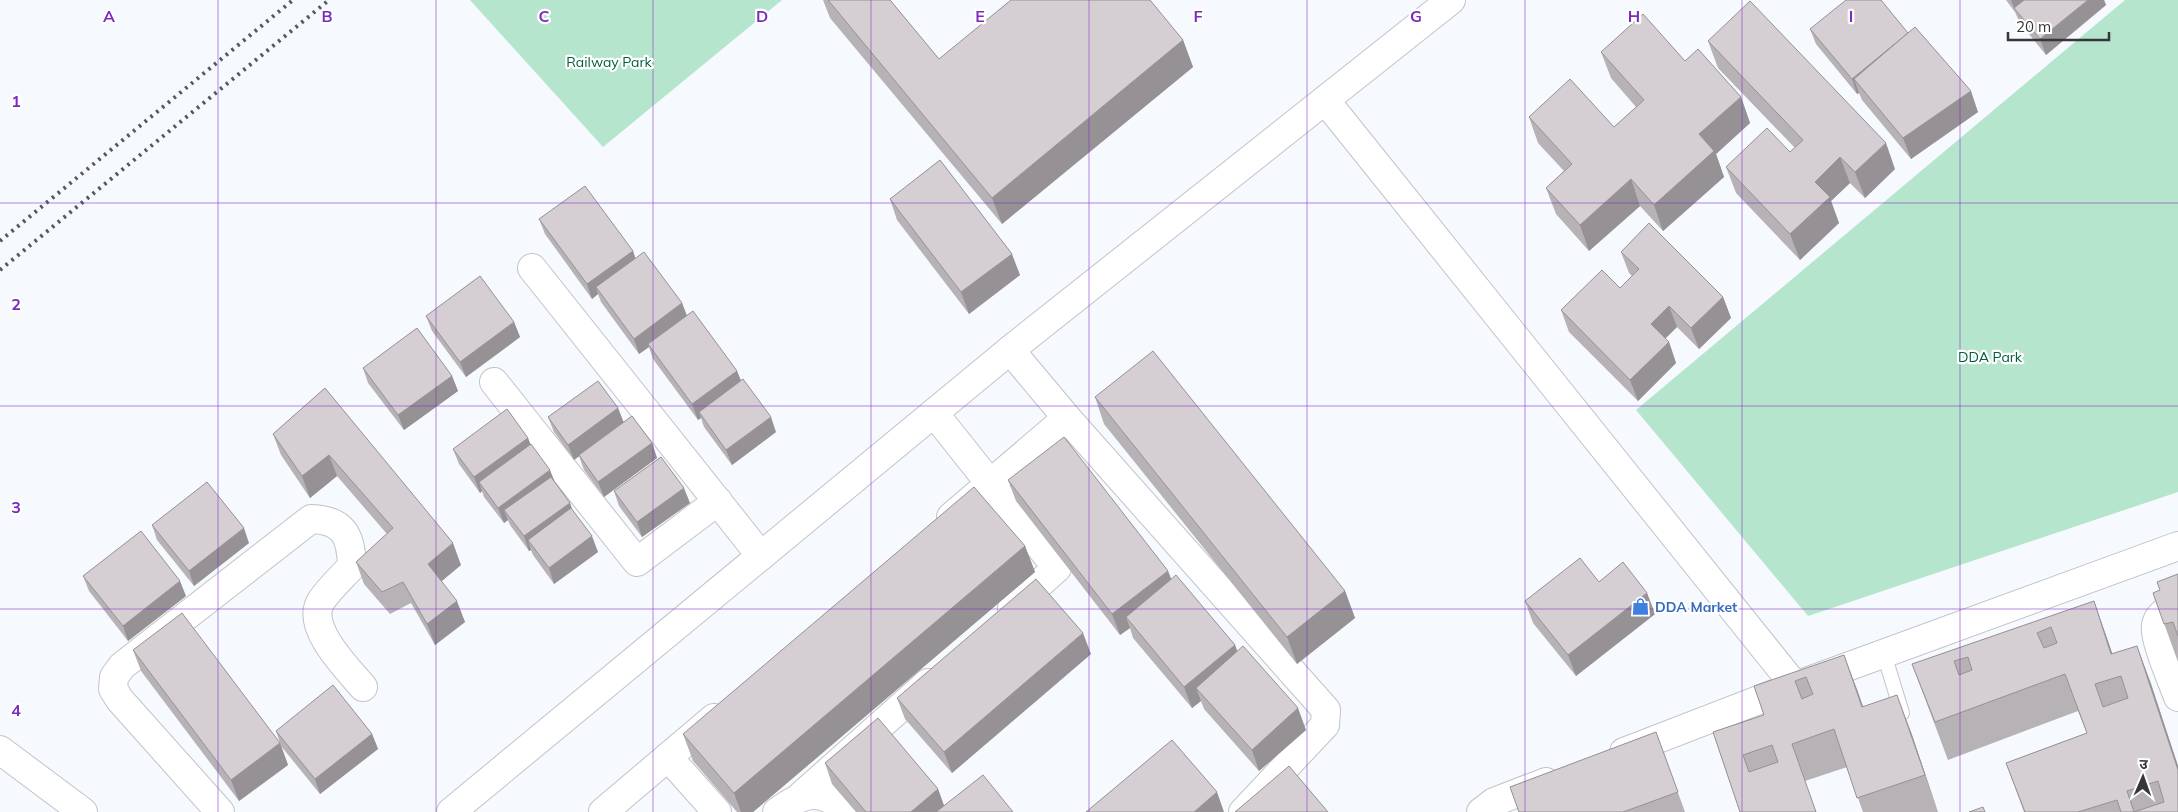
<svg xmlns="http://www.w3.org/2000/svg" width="2178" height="812" viewBox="0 0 2178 812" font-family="Mulish,'Noto Sans Devanagari',sans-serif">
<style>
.green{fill:#b5e5cd}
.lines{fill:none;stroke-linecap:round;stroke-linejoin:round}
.service-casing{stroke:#c1c3c8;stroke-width:16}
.minor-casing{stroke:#c1c3c8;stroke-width:30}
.service{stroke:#fff;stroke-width:14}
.minor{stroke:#fff;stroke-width:28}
.rail{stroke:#56585a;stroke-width:4;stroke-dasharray:2.5 5;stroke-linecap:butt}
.wall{fill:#b7b2b5}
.shaded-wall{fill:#959194}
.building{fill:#d5cfd3;stroke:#959194;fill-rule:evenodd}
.grid{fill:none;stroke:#7b2cbf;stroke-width:1;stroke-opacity:0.55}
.labels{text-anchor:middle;stroke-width:4.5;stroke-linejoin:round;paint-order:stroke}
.park-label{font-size:14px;fill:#015d3f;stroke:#fff}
.shop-label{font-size:14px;font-weight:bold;fill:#366cbe;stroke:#fff;text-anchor:start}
.grid-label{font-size:16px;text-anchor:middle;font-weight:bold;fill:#7b2cbf;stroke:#fff;stroke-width:4.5;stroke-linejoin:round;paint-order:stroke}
</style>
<rect width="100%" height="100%" fill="#f6f9fe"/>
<g class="green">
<path d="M470 0H782L603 147Z"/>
<path d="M2125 0H2178V492L1808 616 1636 410Z"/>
</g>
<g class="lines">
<defs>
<path id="service" d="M1884 654 1902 713"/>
<g id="minor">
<path d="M1325 100 1795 686"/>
<path d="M532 268 761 556"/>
<path d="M1010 350 1067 418 1326 710 1325 725 1243 812"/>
<path d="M494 382 637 562 718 501"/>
<path d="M934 413 1057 568 1012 608"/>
<path d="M951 517 1067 418"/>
<path d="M2178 604C2169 609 2158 614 2156 625 2153 638 2173 683 2178 697"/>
<path d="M0 750 83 812"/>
<path d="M1624 752 1795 686 2178 546"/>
<path d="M668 757 717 812"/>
<path d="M802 795 928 683"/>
<path d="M220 812 120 700 113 689 114 677 122 666 311 519C344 520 351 536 352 566 342 577 329 589 321 601 305 627 347 668 363 687"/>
<path d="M451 812 1010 350 1451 0"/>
<path d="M603 812 714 718"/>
<path d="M777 812C802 793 822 786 846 812"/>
<path d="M1481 812 1494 802 1546 782"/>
</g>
</defs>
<use href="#service" class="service-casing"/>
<use href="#minor" class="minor-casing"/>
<use href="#service" class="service"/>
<use href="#minor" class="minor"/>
<g class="rail">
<path d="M0 241 293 0"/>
<path d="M0 270 329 0"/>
</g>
</g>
<g class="wall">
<path d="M823 0H890L939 59 1183 40 1193 67 1002 224 830 18Z"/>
<path d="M2006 0H2104L2106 5 2046 55 2020 23 2015 12Z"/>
<path d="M1810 29 1908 33 1978 112 1911 159 1862 100 1859 93 1857 94 1816 44Z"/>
<path d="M1708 41 1895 169 1865 198 1850 183 1831 201 1839 223 1800 260 1736 193 1726 167 1790 152 1795 148 1718 68Z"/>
<path d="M1601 52 1685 61 1741 97 1750 123 1716 154 1724 177 1663 231 1640 206 1589 251 1556 214 1546 188 1564 171 1538 143 1529 117 1614 127 1636 107 1611 78Z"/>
<path d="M890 199 1020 275 969 314 897 220Z"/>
<path d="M539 219 633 251 635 258 682 303 686 315 737 371 741 381 776 432 732 465 704 427 701 418 698 420 653 359 649 347 639 354 601 302 598 294 592 299 545 234Z"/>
<path d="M1621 252 1723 297 1731 318 1699 349 1677 327 1665 338 1669 342 1676 363 1638 401 1569 332 1561 310 1620 288 1632 276 1629 273Z"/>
<path d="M426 316 514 322 520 337 466 377 432 331Z"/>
<path d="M363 368 452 376 458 391 404 430 368 383Z"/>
<path d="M325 388 461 565 441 581 465 622 435 645 411 603 390 614 364 584 356 562 387 534 337 476 310 498 281 455 273 434Z"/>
<path d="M1095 397 1345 591 1355 618 1297 664 1104 424Z"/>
<path d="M618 408 623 422 652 443 657 458 604 497 584 470 579 456 574 460 554 432 548 417Z"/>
<path d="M528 438 530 444 554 481 570 503 572 509 598 552 554 584 533 555 531 550 529 551 510 525 508 520 504 523 484 497 482 491 480 493 459 464 453 449Z"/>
<path d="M1008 480 1168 571 1171 579 1235 645 1237 651 1306 730 1259 771 1204 709 1201 701 1192 708 1133 638 1130 628 1120 635 1016 501Z"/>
<path d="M614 491 690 503 642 537 619 506Z"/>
<path d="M152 525 249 543 194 586 157 540Z"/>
<path d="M1025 546 1035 572 753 812H737L693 761 683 734Z"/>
<path d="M2178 574V662L2153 593 2160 590Z"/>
<path d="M83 576 186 596 128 641 89 591Z"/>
<path d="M1599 582 1647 593 1655 614 1576 676 1533 623 1525 601Z"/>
<path d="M2094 601 2112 654 2137 646 2151 684 2178 766V812H2024L2006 763 2087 733 2078 711 1948 760 1912 664Z"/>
<path d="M133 650 280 743 288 765 239 801 141 671Z"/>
<path d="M1091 654 952 773 905 719 897 698Z"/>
<path d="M1844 655 1863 707 1911 732 1938 812H1863L1847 767 1805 781 1740 812 1713 732 1764 715 1754 686Z"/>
<path d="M276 731 372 734 378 749 320 794 281 746Z"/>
<path d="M1656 732 1685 812H1519L1510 787Z"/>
<path d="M825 763 938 789 944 806 1013 812H856L832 784Z"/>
</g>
<g class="shaded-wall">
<path d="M2011 0H2030L2014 8Z"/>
<path d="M2088 0H2104L2106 5 2046 55 2040 39Z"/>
<path d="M1908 33 1854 79 1859 93 1857 94 1852 79Z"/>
<path d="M1183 40 1193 67 1002 224 992 198Z"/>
<path d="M1971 91 1978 112 1911 159 1903 138Z"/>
<path d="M1741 97 1750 123 1716 154 1724 177 1663 231 1654 205 1699 134Z"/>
<path d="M1886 143 1895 169 1865 198 1855 172Z"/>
<path d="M1840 157 1850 183 1831 201 1839 223 1800 260 1790 234 1815 182Z"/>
<path d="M1631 179 1640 206 1589 251 1580 225Z"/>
<path d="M633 251 638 266 596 287 598 294 592 299 587 284Z"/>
<path d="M1012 254 1020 275 969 314 961 292Z"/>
<path d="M1723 297 1731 318 1699 349 1691 328Z"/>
<path d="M682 303 688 318 648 344 649 347 639 354 634 339Z"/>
<path d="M1669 306 1677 327 1659 345 1651 324Z"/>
<path d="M514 322 520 337 466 377 460 362Z"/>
<path d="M1669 342 1676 363 1638 401 1630 380Z"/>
<path d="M737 371 743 386 699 412 701 418 698 420 692 404Z"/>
<path d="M452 376 458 391 404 430 398 415Z"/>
<path d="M618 408 624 423 574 460 568 445Z"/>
<path d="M771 417 776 432 732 465 726 450Z"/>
<path d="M528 438 534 453 479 482 482 491 480 493 474 477Z"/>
<path d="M652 443 657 458 604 497 598 482Z"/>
<path d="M329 455 337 476 310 498 302 476Z"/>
<path d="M550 470 556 485 504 510 508 520 504 523 498 508Z"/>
<path d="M684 488 690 503 642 537 637 522Z"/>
<path d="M570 503 575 518 528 540 531 550 529 551 524 536Z"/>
<path d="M244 528 249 543 194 586 189 571Z"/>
<path d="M592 536 598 552 554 584 549 568Z"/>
<path d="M453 543 461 565 436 586 428 564Z"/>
<path d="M1025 546 1035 572 753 812H741L734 793Z"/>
<path d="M1168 571 1176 592 1126 617 1130 628 1120 635 1112 614Z"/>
<path d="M180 581 186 596 128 641 123 626Z"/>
<path d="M1345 591 1355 618 1297 664 1287 637Z"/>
<path d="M1647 593 1655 614 1576 676 1568 655Z"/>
<path d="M457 601 465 622 435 645 427 624Z"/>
<path d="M2094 601 2107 638 2120 676 2111 654Z"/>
<path d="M1083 633 1091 654 952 773 944 752Z"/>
<path d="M1235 645 1243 666 1196 688 1201 701 1192 708 1184 687Z"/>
<path d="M2137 646 2151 684 2178 766V770Z"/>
<path d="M1844 655 1858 692 1876 744 1862 707Z"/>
<path d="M1897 695 1911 732 1938 812 1925 775Z"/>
<path d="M1298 708 1306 730 1259 771 1252 750Z"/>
<path d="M372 734 378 749 320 794 315 779Z"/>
<path d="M280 743 288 765 239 801 231 780Z"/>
<path d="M938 789 946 811 944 812H911Z"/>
<path d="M1217 792 1224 812H1194Z"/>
</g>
<g class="building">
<path d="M828 0H890L939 59 1011 0H1150L1183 40 992 198Z"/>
<path d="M1846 0H1881L1908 33 1852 79 1810 29Z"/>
<path d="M2024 0H2088L2040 39 2014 8Z"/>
<path d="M1750 1 1886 143 1855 172 1840 157 1815 182 1830 197 1790 234 1726 167 1767 128 1790 152 1803 140 1708 41Z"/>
<path d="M1643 14 1685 61 1698 49 1741 97 1699 134 1714 151 1654 205 1631 179 1580 225 1546 188 1572 164 1529 117 1570 79 1614 127 1644 100 1601 52Z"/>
<path d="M1915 27 1971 91 1903 138 1854 79Z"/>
<path d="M940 160 1012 254 961 292 890 199Z"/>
<path d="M585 186 633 251 587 284 539 219Z"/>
<path d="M1649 223 1723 297 1691 328 1669 306 1651 324 1669 342 1630 380 1561 310 1602 270 1620 288 1639 269 1621 252Z"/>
<path d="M644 252 682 303 634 339 596 287Z"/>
<path d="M480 276 514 322 460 362 426 316Z"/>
<path d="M693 311 737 371 692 404 648 344Z"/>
<path d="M417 328 452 376 398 415 363 368Z"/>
<path d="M1153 351 1345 591 1287 637 1095 397Z"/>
<path d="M743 379 771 417 726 450 699 412Z"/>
<path d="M598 381 618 408 568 445 548 417Z"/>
<path d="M325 388 453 543 428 564 457 601 427 624 403 582 382 592 356 562 393 528 329 455 302 476 273 434Z"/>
<path d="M507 409 528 438 474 477 453 449Z"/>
<path d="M632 416 652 443 598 482 579 455Z"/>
<path d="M1064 437 1168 571 1112 614 1008 480Z"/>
<path d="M531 444 550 470 498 508 479 482Z"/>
<path d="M661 457 684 488 637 522 614 491Z"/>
<path d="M551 477 570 503 524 536 504 510Z"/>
<path d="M207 482 244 528 189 571 152 525Z"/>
<path d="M974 487 1025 546 734 793 683 734Z"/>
<path d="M571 508 592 536 549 568 528 540Z"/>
<path d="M141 531 180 581 123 626 83 576Z"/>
<path d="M1580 558 1599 582 1623 562 1647 593 1568 655 1525 601Z"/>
<path d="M2178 574V636L2173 622 2164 624 2153 593 2160 590 2157 582Z"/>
<path d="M1176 575 1235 645 1184 687 1126 617Z"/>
<path d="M1036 579 1083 633 944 752 897 698Z"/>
<path d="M2094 601 2111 654 2137 646 2178 770V812H2134L2164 802 2158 781 2127 791 2134 812H2121L2117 800 2078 812H2025L2006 763 2087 733 2065 674 1935 722 1912 664ZM2051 627 2057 643 2044 648 2037 633ZM1968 657 1972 670 1959 675 1954 661ZM2121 676 2128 698 2103 707 2095 684Z"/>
<path d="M182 613 280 743 231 780 133 650Z"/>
<path d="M1243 646 1298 708 1252 750 1196 688Z"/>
<path d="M1844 655 1862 707 1897 695 1925 775 1857 798 1834 729 1792 744 1816 812H1740L1713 732 1764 715 1754 686ZM1806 677 1813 694 1802 699 1795 681ZM1772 745 1778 762 1749 772 1743 755Z"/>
<path d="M333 685 372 734 315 779 276 731Z"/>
<path d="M878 718 938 789 911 812H866L825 763Z"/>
<path d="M1656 732 1678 792 1623 812H1519L1510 787Z"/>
<path d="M1172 740 1217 792 1194 812H1086Z"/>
<path d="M1289 766 1328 812H1235Z"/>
<path d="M983 775 1013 812H936Z"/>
<path d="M1983 807 1985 812H1969Z"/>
</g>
<path class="grid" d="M218 0V812M436 0V812M653 0V812M871 0V812M1089 0V812M1307 0V812M1525 0V812M1742 0V812M1960 0V812M0 203H2178M0 406H2178M0 609H2178"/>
<defs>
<symbol id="shop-bare" viewBox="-9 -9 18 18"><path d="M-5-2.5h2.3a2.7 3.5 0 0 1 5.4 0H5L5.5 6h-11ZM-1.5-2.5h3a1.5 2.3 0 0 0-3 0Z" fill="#3f7fe0" stroke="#fff" stroke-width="2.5" paint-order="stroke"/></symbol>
</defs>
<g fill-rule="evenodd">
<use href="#shop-bare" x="1628" y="594" width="25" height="25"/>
</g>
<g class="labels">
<g class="park-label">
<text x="609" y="67">Railway Park</text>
<text x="1990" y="362">DDA Park</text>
</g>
<g class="shop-label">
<text x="1655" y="612">DDA Market</text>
</g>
</g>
<g class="grid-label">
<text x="109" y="22">A</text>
<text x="327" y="22">B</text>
<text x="544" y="22">C</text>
<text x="762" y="22">D</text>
<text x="980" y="22">E</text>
<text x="1198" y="22">F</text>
<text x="1416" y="22">G</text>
<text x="1634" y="22">H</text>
<text x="1851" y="22">I</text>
<text x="16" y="107">1</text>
<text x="16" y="310">2</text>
<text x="16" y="513">3</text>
<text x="16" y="716">4</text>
</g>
<g transform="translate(2143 777) rotate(2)" stroke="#ffffff" stroke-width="4" paint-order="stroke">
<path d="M0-4L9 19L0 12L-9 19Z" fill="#363739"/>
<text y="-8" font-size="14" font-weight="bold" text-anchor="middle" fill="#363739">उ</text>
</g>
<path d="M2008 32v8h101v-8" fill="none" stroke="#363739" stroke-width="2.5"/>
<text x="2016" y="32" font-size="15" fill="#363739" stroke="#ffffff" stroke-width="4" paint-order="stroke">20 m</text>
</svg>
